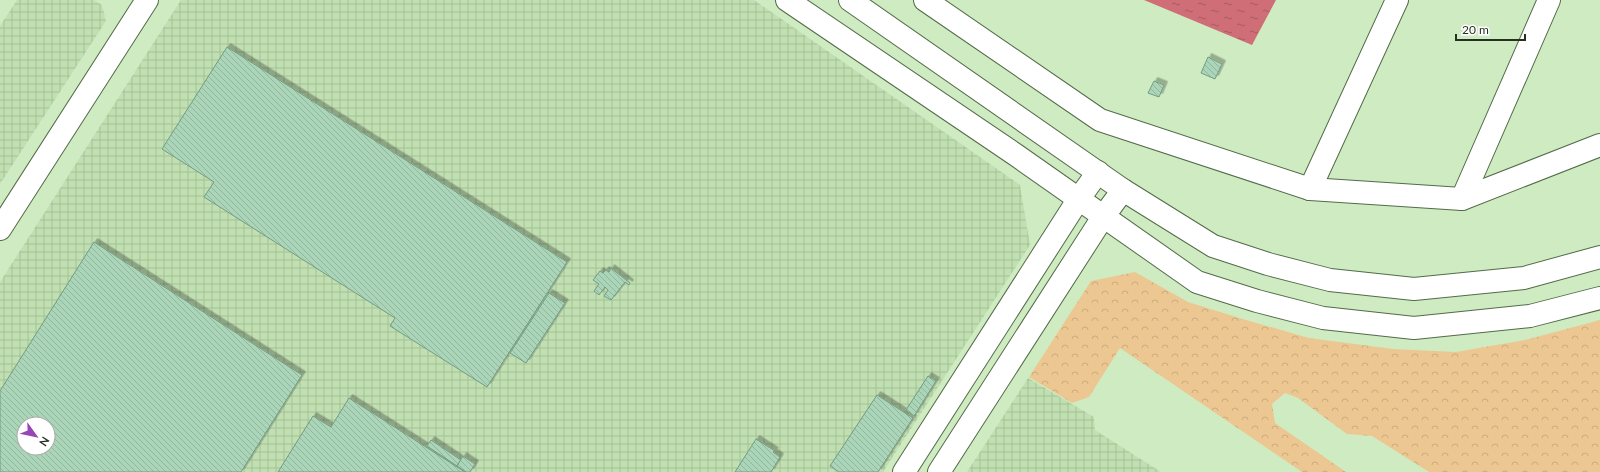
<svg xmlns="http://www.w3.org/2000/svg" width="1600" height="472" viewBox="0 0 1600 472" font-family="Lato,sans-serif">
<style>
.industrial{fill:url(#industrial-grid);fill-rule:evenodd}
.forest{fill:url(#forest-crowns)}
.water{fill:url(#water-ripples)}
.building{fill:url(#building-back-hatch);stroke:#739c81;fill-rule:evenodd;filter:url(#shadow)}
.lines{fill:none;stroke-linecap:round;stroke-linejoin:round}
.minor-casing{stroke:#536b48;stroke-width:24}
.minor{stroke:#fff;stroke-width:22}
</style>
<defs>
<pattern id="industrial-grid" width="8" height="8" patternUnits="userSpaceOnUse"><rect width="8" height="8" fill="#c1e0b2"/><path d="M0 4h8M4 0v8" fill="none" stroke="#a6c099"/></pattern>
<pattern id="forest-crowns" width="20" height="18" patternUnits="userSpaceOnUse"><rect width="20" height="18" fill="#edc791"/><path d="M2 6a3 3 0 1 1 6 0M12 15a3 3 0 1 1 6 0" fill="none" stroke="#cbab7d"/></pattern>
<pattern id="water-ripples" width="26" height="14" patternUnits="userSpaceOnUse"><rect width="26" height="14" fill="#cf6e76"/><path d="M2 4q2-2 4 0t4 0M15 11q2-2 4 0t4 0" fill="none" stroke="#a85b60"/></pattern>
<pattern id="building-back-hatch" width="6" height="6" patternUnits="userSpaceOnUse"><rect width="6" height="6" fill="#aad5b8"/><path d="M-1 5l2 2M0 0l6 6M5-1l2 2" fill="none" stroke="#92b79e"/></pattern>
<filter id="shadow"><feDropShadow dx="3.5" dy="-3.5" stdDeviation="0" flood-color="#0004"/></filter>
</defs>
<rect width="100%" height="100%" fill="#cfebc2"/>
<g class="industrial">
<path d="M17 0H94L102 5 106 21 0 184V26Z"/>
<path d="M181 0H754L1020 185 1030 245 883 472H0V282ZM24 424H48V448H24Z"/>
<path d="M1028 378 1094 417 1095 430 1161 472H967Z"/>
</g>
<path class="forest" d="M1135 272 1188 302 1246 320 1309 338 1393 349 1456 352 1525 340 1600 320V472H1429L1372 436 1347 434 1298 398 1285 393 1272 404 1275 423 1346 472H1302L1120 348 1089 397 1072 403 1029 377 1091 281Z"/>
<path class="water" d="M1144 0H1276L1252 45Z"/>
<g class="building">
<path d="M227 47 567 262 487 387 390 326 395 318 204 197 214 182 162 149Z"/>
<path d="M1208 57 1222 64 1215 79 1201 73Z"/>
<path d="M1154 81 1164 85 1159 97 1148 93Z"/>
<path d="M94 242 302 375 241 472H0V391ZM24 424H48V448H24Z"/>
<path d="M611 268 630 283 629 285 625 282 611 300 604 296 608 290 605 287 599 295 594 291 599 284 593 280 600 271 603 273 606 270 609 272Z"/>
<path d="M549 293 565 303 526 363 510 353Z"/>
<path d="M928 376 936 381 914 416 906 410Z"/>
<path d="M877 395 913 418 878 472H839L830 466Z"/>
<path d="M349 398 465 472H278L313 416 331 427Z"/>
<path d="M756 439 775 451 773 452 780 457 771 472H735Z"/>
<path d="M431 440 461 460 457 466 427 446Z"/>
<path d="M463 456 475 464 470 472H466L457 466Z"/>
</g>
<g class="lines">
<defs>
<g id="minor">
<path d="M787 0 1016 155 1197 282 1257 301 1323 318 1414 328 1530 316 1600 298"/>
<path d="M850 0 1123 190 1213 246 1268 264 1330 280 1414 289 1524 278 1600 257"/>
<path d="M925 0 1100 120 1310 189 1397 0"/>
<path d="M1310 189 1462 199 1600 145"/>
<path d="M1462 199 1549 0"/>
<path d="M0 229 147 0"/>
<path d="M904 472 1078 200 1098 172"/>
<path d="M939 472 1103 217 1123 190"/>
</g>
</defs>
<use href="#minor" class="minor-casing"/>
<use href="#minor" class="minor"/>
</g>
<g transform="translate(36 436) rotate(123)"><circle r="19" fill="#ffffff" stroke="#a8aca6"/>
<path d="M0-3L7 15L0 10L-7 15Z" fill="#9746b5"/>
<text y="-6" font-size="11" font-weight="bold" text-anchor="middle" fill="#263021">N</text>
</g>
<path d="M1456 34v6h69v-6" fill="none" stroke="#263021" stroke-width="2"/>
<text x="1462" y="34" font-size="12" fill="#263021" stroke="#ffffff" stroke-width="3" paint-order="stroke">20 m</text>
</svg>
